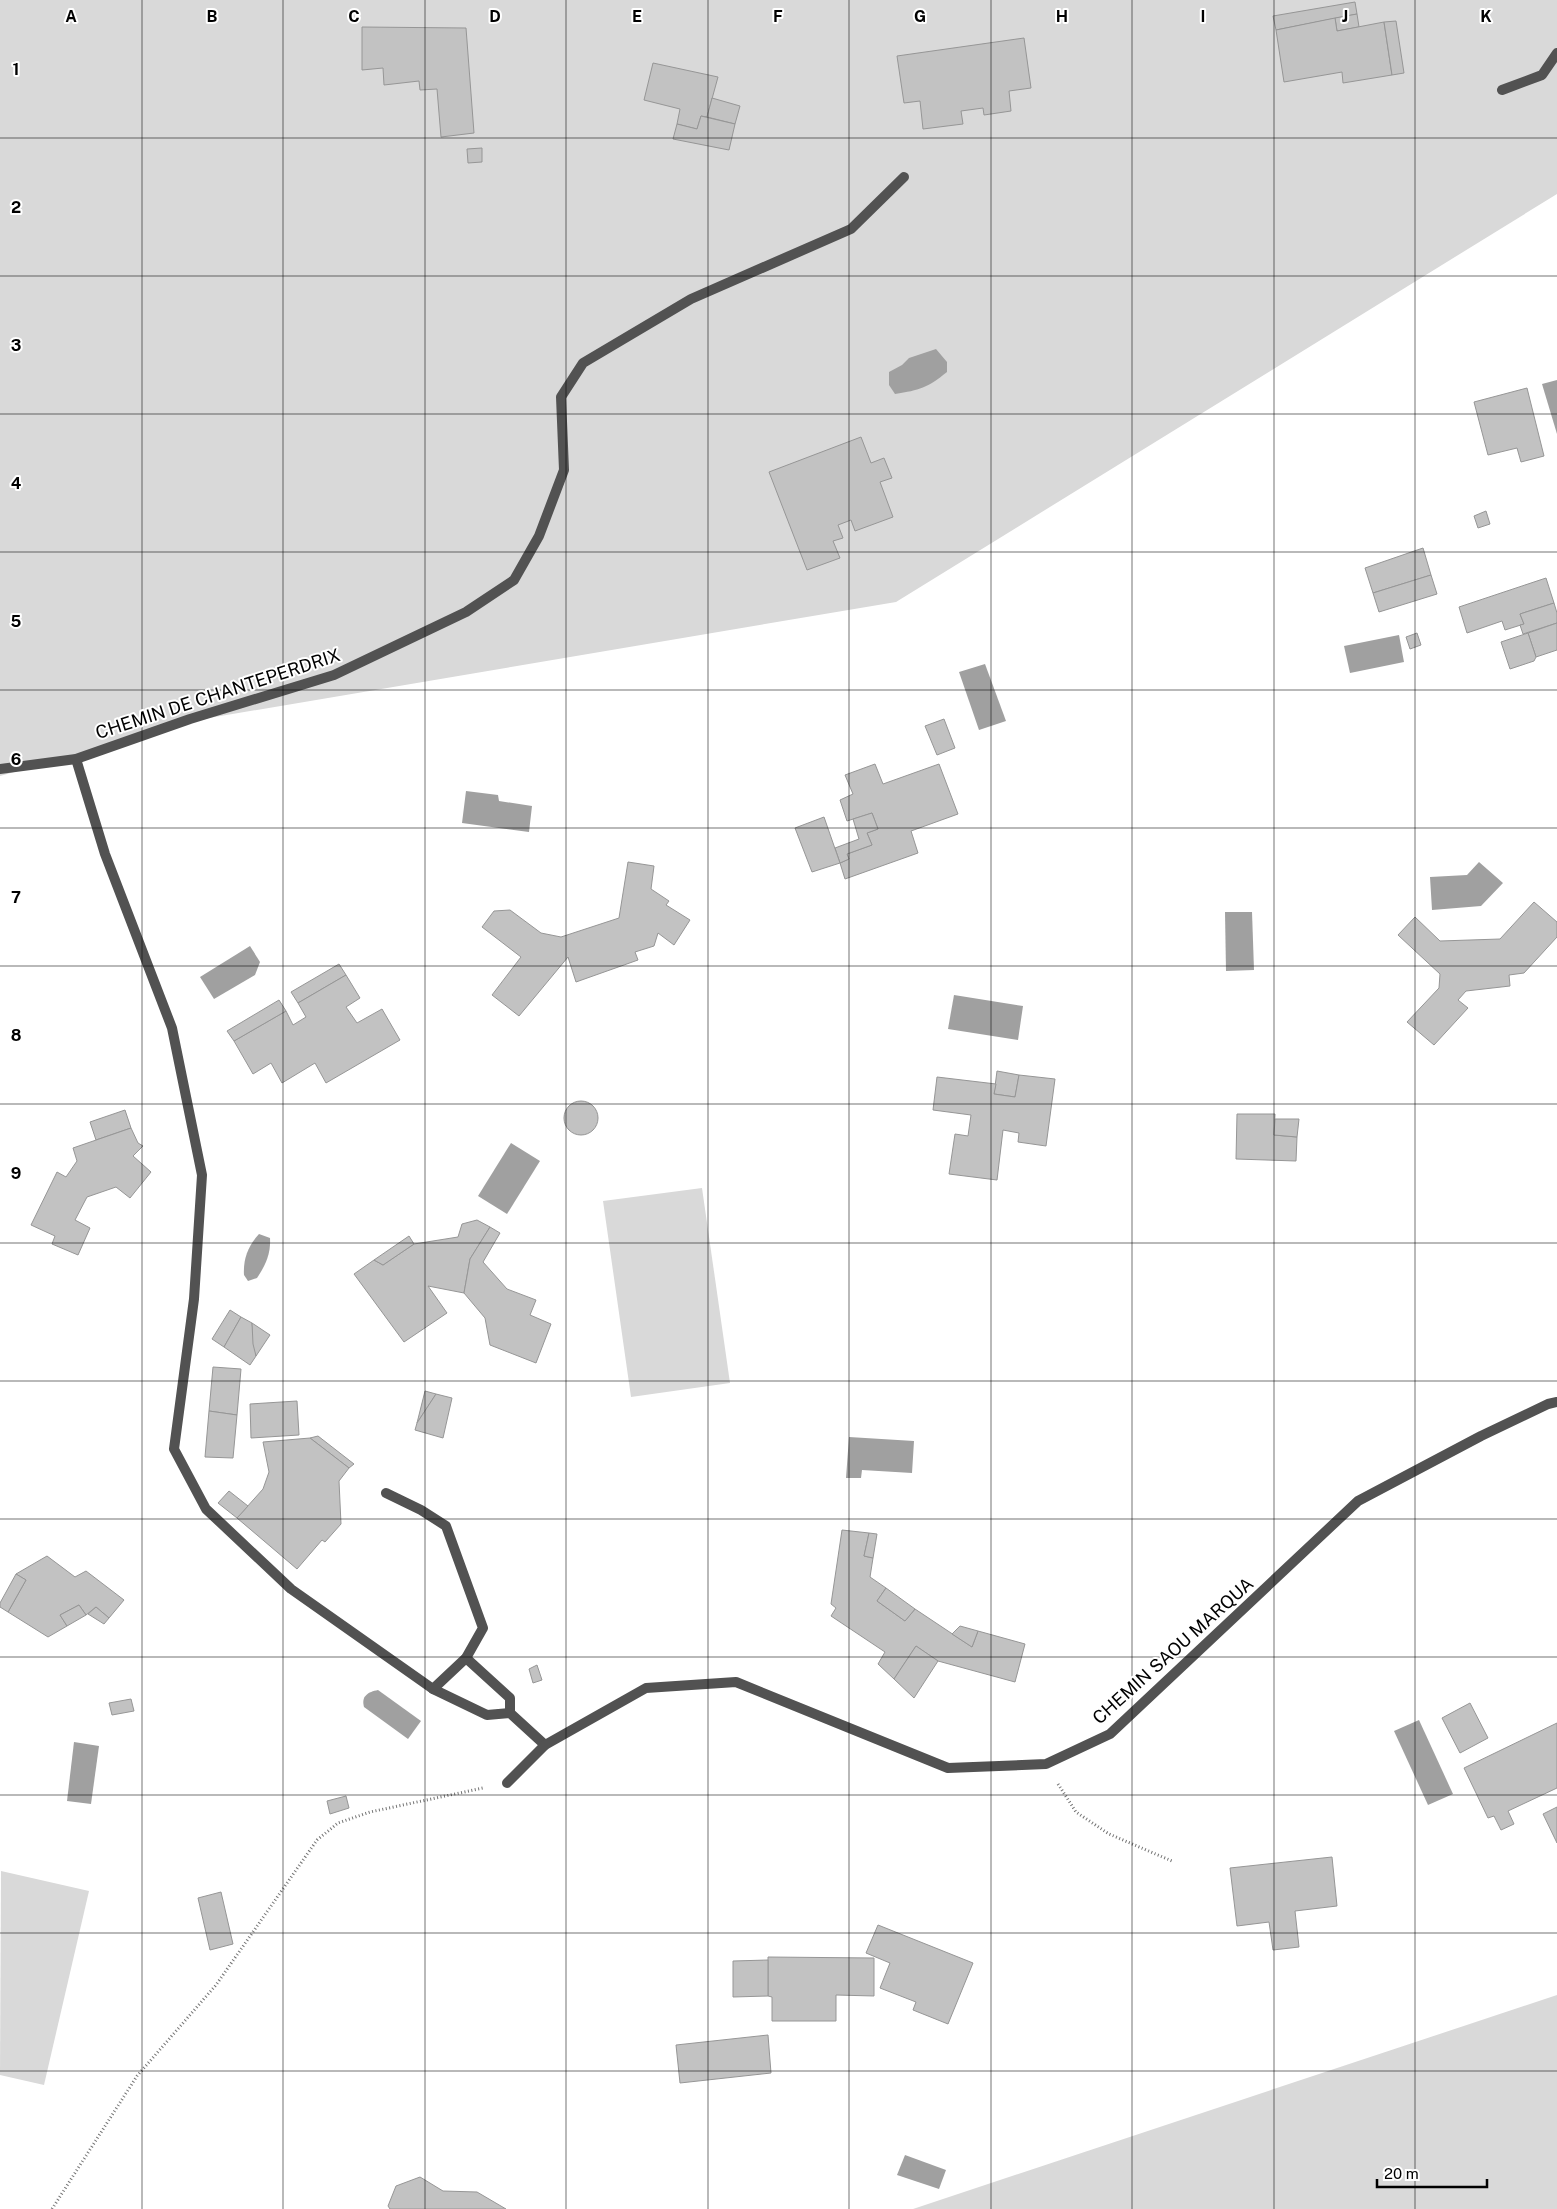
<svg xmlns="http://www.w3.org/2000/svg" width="1557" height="2209" viewBox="0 0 1557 2209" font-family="'Public Sans',sans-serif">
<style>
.green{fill:#d9d9d9}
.water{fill:#a0a0a0}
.building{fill:#c2c2c2;stroke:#969696}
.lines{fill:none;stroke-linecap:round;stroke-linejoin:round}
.path{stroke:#747474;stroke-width:3;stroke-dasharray:1 2.5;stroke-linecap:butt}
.lane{stroke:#525252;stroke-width:10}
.street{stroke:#525252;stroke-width:10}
.grid{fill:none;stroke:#000;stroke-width:1;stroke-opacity:0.55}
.labels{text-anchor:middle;stroke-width:4;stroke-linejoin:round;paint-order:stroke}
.street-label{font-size:18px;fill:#000;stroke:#fff}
.grid-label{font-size:16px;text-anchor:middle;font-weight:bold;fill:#000;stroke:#fff;stroke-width:4;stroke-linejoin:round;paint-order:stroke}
</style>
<rect width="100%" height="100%" fill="#fff"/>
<g class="green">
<path d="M0 0H1557V194L896 602 197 720 0 776Z"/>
<path d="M702 1188 730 1383 631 1397 603 1201Z"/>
<path d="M1 1871 89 1891 44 2085 0 2075Z"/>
<path d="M1557 1995V2209H913Z"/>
</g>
<g class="water">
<path d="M936 349 947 362V372C927 388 920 390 895 394L889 385V372L902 365 909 358Z"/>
<path d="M1557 380V434L1542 384Z"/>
<path d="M1399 635 1404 662 1350 673 1344 646Z"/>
<path d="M985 664 1006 721 979 730 959 672Z"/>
<path d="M466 791 498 795 499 801 532 806 529 832 462 823Z"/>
<path d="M1479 862 1503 883 1481 906 1432 910 1430 877 1467 875Z"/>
<path d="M1225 912H1252L1254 970 1226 971Z"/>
<path d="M250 946 260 962 255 975 214 999 200 977Z"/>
<path d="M954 995 1023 1006 1018 1040 948 1029Z"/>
<path d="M511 1143 540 1161 507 1214 478 1196Z"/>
<path d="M259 1234 270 1238C271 1254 265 1266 257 1278L248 1281 244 1275C243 1259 248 1246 259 1234Z"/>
<path d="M849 1437 914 1441 912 1473 862 1470 861 1478H846Z"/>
<path d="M378 1690 421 1721 408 1739 364 1707C361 1696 368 1692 378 1690Z"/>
<path d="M1419 1720 1453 1794 1428 1805 1394 1731Z"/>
<path d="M74 1742 99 1746 91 1804 67 1801Z"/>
<path d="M905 2155 946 2170 939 2189 897 2175Z"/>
</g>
<g class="building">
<path d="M1355 2 1357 14 1276 30 1273 16Z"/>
<path d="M1357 14 1359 27 1337 31 1335 18Z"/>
<path d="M1335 18 1337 31 1384 22 1392 75 1343 83 1342 72 1284 82 1276 30Z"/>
<path d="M1396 21 1404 73 1392 75 1384 22Z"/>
<path d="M362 27 466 28 474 133 441 137 437 89 420 90 419 81 384 85 383 68 362 70Z"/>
<path d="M1024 38 1031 88 1009 91 1011 111 984 115 983 108 961 111 963 124 923 129 920 101 904 103 897 56Z"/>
<path d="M653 63 718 77 707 117 701 116 697 129 677 124 680 109 644 100Z"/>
<path d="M712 98 740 106 735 124 707 117Z"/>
<path d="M701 116 735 124 729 150 673 139 677 124 697 129Z"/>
<path d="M482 148V162L468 163 467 149Z"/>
<path d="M1527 388 1544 456 1521 462 1517 448 1488 455 1474 402Z"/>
<path d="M861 437 871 463 884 458 892 478 880 482 893 517 855 531 851 520 838 525 843 538 833 541 840 558 807 570 769 472Z"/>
<path d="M1486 511 1490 524 1478 528 1474 516Z"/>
<path d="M1423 548 1431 575 1373 593 1365 568Z"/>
<path d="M1431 575 1437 594 1379 612 1373 593Z"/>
<path d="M1546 578 1554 603 1520 614 1524 624 1505 630 1502 621 1467 633 1459 607Z"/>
<path d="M1554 603 1557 613V623L1523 634 1520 625 1524 624 1520 614Z"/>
<path d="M1557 623V650L1536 657 1528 633Z"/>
<path d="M1417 633 1421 645 1410 649 1406 637Z"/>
<path d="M1528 633 1536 657 1534 661 1510 669 1501 642Z"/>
<path d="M944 719 955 748 937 755 925 726Z"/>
<path d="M875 764 883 784 939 764 958 814 911 831 918 853 845 879 840 863 849 859 847 854 872 845 867 833 878 829 872 813 847 821 840 800 853 794 845 775Z"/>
<path d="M872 813 878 829 867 833 872 845 847 854 849 859 840 863 835 848 859 839 853 819Z"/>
<path d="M824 817 840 863 812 872 795 828Z"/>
<path d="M628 862 654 866 651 889 669 901 666 905 690 920 674 945 658 933 654 946 635 952 638 960 576 982 568 957 519 1016 492 995 521 957 482 927 494 911 510 910 541 933 561 937 619 918Z"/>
<path d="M1534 902 1557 922V937L1524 973 1509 975 1510 986 1466 991 1458 1000 1468 1008 1434 1045 1407 1022 1439 988 1440 974 1398 935 1415 917 1440 941 1500 939Z"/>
<path d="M339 964 346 975 298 1003 291 992Z"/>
<path d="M346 975 360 998 346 1007 357 1023 382 1009 400 1040 326 1083 315 1063 282 1083 271 1063 253 1074 234 1041 286 1011 293 1025 306 1017 298 1003Z"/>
<path d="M279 1000 286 1011 234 1041 227 1031Z"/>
<path d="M997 1071 1019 1075 1015 1097 994 1094Z"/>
<path d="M1019 1075 1055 1079 1046 1146 1018 1142 1019 1133 1003 1130 997 1180 949 1174 955 1134 968 1136 971 1115 933 1110 937 1077 996 1084 994 1094 1015 1097Z"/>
<circle cx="581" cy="1118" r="17"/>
<path d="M125 1110 131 1128 96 1140 90 1122Z"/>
<path d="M1237 1114H1275L1274 1135 1297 1137 1296 1161 1236 1159Z"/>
<path d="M1275 1119H1299L1297 1137 1274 1135Z"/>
<path d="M131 1128 138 1143 143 1146 133 1156 151 1172 130 1198 116 1187 87 1197 75 1220 90 1228 78 1255 52 1244 55 1236 31 1225 57 1172 66 1177 77 1161 73 1148Z"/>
<path d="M477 1220 490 1227 470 1259 464 1293 428 1286 447 1313 404 1342 354 1274 374 1260 383 1265 414 1244 458 1237 462 1224Z"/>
<path d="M490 1227 500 1233 483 1262 507 1289 536 1300 530 1315 551 1324 536 1363 490 1345 485 1318 464 1293 470 1259Z"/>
<path d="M409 1236 414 1244 383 1265 374 1260Z"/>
<path d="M230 1310 241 1317 224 1347 212 1339Z"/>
<path d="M241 1317 252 1323 256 1356 250 1365 224 1347Z"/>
<path d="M252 1323 270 1335 256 1356 253 1344Z"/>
<path d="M213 1367 241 1369 237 1415 209 1411Z"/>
<path d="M425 1391 436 1394 417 1423Z"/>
<path d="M436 1394 452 1398 443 1438 415 1430 417 1423Z"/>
<path d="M297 1401 299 1435 251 1438 250 1404Z"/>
<path d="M209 1411 237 1415 233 1458 205 1457Z"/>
<path d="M318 1436 354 1464 349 1468 310 1438Z"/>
<path d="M310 1438 349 1468 339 1481 341 1524 325 1542 322 1540 297 1569 237 1518 263 1489 269 1472 263 1442Z"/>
<path d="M229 1491 248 1506 237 1518 218 1503Z"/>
<path d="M842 1530 869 1533 864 1556 873 1558 870 1577 886 1588 877 1601 905 1621 915 1609 972 1647 978 1631 1025 1644 1015 1682 938 1661 916 1646 894 1679 878 1664 885 1652 831 1616 836 1608 831 1604Z"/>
<path d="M869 1533 877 1534 873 1558 864 1556Z"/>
<path d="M47 1556 75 1577 86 1571 124 1600 109 1618 96 1607 86 1615 79 1605 60 1615 67 1626 48 1637 8 1612 26 1580 16 1574Z"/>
<path d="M16 1574 26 1580 8 1612 0 1607V1603Z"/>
<path d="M886 1588 915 1609 905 1621 877 1601Z"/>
<path d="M79 1605 86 1615 67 1626 60 1615Z"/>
<path d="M96 1607 109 1618 104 1624 88 1614Z"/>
<path d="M960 1626 978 1631 972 1647 952 1634Z"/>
<path d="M916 1646 938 1661 914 1698 894 1679Z"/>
<path d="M537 1665 542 1680 533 1683 529 1669Z"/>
<path d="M131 1699 134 1711 112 1715 109 1703Z"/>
<path d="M1470 1703 1488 1738 1460 1753 1442 1718Z"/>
<path d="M1557 1723V1788L1508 1811 1514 1824 1501 1830 1494 1816 1488 1818 1464 1768Z"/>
<path d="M346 1796 349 1808 330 1814 327 1801Z"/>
<path d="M1557 1807V1843L1543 1814Z"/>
<path d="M1332 1857 1337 1906 1295 1911 1299 1947 1273 1950 1269 1922 1237 1926 1230 1868Z"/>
<path d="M221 1892 233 1944 210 1950 198 1898Z"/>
<path d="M878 1925 973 1963 948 2024 913 2010 916 2002 880 1988 890 1963 866 1953Z"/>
<path d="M768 1957 874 1958V1996L836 1995V2021H772V1997L768 1996Z"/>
<path d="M768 1960V1996L733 1997V1961Z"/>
<path d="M768 2035 771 2073 680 2083 676 2045Z"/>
<path d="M420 2177 443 2191 477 2192 506 2209H390L388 2206 396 2186Z"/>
</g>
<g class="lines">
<g class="path">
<path d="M1058 1784 1076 1812 1109 1834 1172 1861"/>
<path d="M52 2209 137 2076 216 1985 317 1840 338 1823 370 1812 483 1788"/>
</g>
<g class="lane">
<path d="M466 1658 510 1698V1713"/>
<path d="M433 1689 487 1715 510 1713 545 1745"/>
</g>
<g class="street">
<path d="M1502 90 1542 75 1557 53"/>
<path d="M76 759 105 854 172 1028 202 1175 194 1299 174 1449 206 1509 291 1589 433 1689 466 1658 483 1628 446 1526 421 1510 386 1493"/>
<path d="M0 769 76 759 190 719 334 675 466 612 514 580 539 536 564 470 561 397 583 363 691 299 851 229 904 177"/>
<path d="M507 1783 545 1745 646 1688 736 1682 948 1768 1046 1764 1110 1734 1358 1501 1481 1436 1548 1404 1557 1402"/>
</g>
</g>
<path class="grid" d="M142 0V2209M283 0V2209M425 0V2209M566 0V2209M708 0V2209M849 0V2209M991 0V2209M1132 0V2209M1274 0V2209M1415 0V2209M0 138H1557M0 276H1557M0 414H1557M0 552H1557M0 690H1557M0 828H1557M0 966H1557M0 1104H1557M0 1243H1557M0 1381H1557M0 1519H1557M0 1657H1557M0 1795H1557M0 1933H1557M0 2071H1557"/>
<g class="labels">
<g class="street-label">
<text transform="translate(218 694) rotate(-18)" y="6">CHEMIN DE CHANTEPERDRIX</text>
<text transform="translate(1173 1651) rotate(-42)" y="6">CHEMIN SAOU MARQUA</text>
</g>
</g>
<g class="grid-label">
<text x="71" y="22">A</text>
<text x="212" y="22">B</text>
<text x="354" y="22">C</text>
<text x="495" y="22">D</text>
<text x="637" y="22">E</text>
<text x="778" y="22">F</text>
<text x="920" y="22">G</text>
<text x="1062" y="22">H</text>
<text x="1203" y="22">I</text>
<text x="1345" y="22">J</text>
<text x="1486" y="22">K</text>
<text x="16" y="75">1</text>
<text x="16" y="213">2</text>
<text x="16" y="351">3</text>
<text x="16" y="489">4</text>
<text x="16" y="627">5</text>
<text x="16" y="765">6</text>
<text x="16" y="903">7</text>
<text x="16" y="1041">8</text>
<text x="16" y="1179">9</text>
</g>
<path d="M1377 2179v8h110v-8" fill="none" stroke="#000000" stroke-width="2.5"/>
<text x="1384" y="2179" font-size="15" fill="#000000" stroke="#ffffff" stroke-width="4" paint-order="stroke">20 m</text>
</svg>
